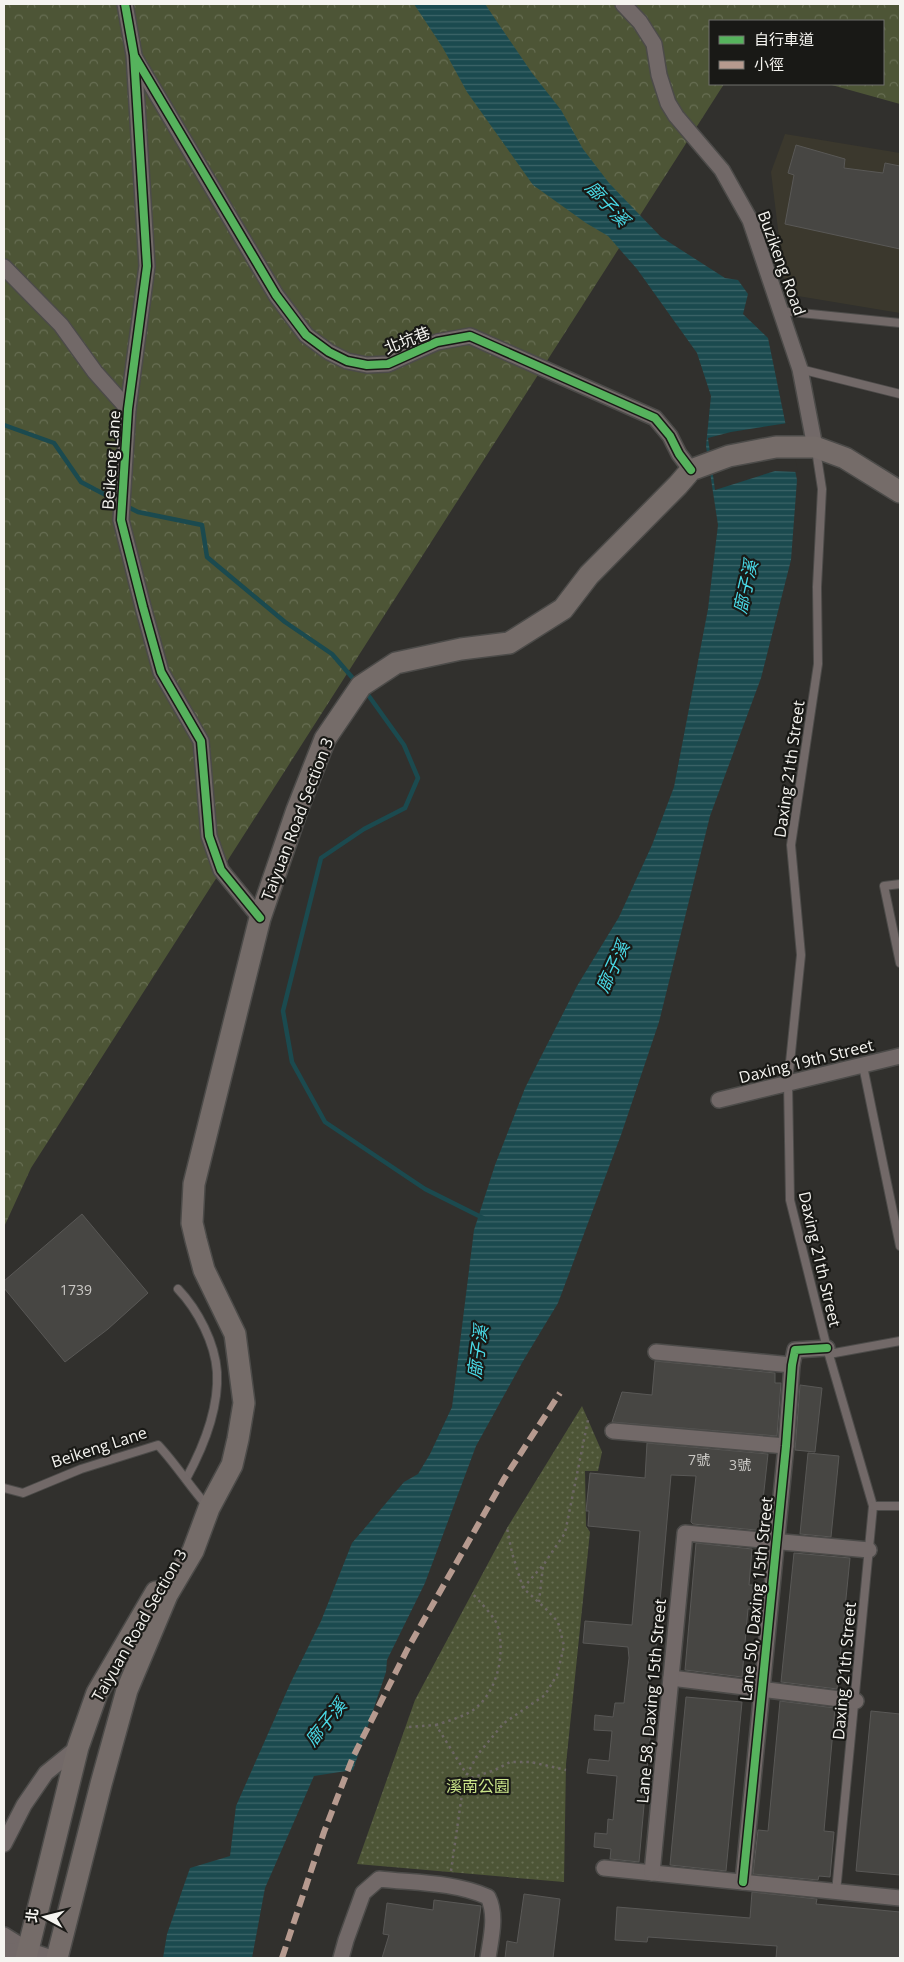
<svg xmlns="http://www.w3.org/2000/svg" width="904" height="1962" viewBox="0 0 904 1962" font-family="'Open Sans','Noto Sans TC',sans-serif">
<style>
.built{fill:#3b382d}
.green{fill:url(#green-dots)}
.forest{fill:url(#forest-crowns)}
.water{fill:url(#water-rules)}
.pier{fill:#31302d}
.lines{fill:none;stroke-linecap:round;stroke-linejoin:round}
.stream{stroke:#1b4a4f;stroke-width:4.5}
.building{fill:#474643;stroke:#595856}
.lane-casing{stroke:#4c4b49;stroke-width:10}
.street-casing{stroke:#4c4b49;stroke-width:18}
.secondary-casing{stroke:#4c4b49;stroke-width:24}
.path{stroke:#6c6664;stroke-width:2.5;stroke-dasharray:2.5 4;stroke-linecap:butt}
.lane{stroke:#726968;stroke-width:8}
.street{stroke:#726968;stroke-width:15}
.secondary{stroke:#756c69;stroke-width:21}
.quiet{stroke:#b69a8f;stroke-width:6;stroke-dasharray:12 6;stroke-linecap:butt}
.cycleway-casing{stroke:#191916;stroke-width:11}
.cycleway{stroke:#56b35d;stroke-width:8}
.labels{text-anchor:middle;stroke-width:4.5;stroke-linejoin:round;paint-order:stroke}
.number-label{font-size:14px;fill:#cac8c5}
.street-label{font-size:16px;fill:#f5f4f0;stroke:#191916}
.park-label{font-size:16px;fill:#cce68a;stroke:#191916}
.water-label{font-size:18px;font-style:italic;fill:#49dae7;stroke:#191916}
</style>
<defs>
<pattern id="green-dots" width="8" height="8" patternUnits="userSpaceOnUse" patternTransform="scale(1.25)"><rect width="8" height="8" fill="#4d5536"/><path d="M2 2h.1M6 6h.1" fill="none" stroke="#676e53" stroke-width="1.8" stroke-linecap="round"/></pattern>
<pattern id="forest-crowns" width="20" height="18" patternUnits="userSpaceOnUse" patternTransform="scale(1.25)"><rect width="20" height="18" fill="#4d5536"/><path d="M2 6a3 3 0 1 1 6 0M12 15a3 3 0 1 1 6 0" fill="none" stroke="#676e53"/></pattern>
<pattern id="water-rules" width="6" height="5" patternUnits="userSpaceOnUse" patternTransform="scale(1.25)"><rect width="6" height="5" fill="#1b4a4f"/><path d="M0 2.5h6" fill="none" stroke="#3d6569"/></pattern>
</defs>
<rect width="100%" height="100%" fill="#31302d"/>
<path class="built" d="M785 134 900 153V313L786 294 771 172Z"/>
<path class="green" d="M582 1406 602 1452 598 1471H585L586 1526 590 1532 566 1764 564 1882 357 1864 415 1700 507 1528Z"/>
<path class="forest" d="M4 4H900V104L828 84H883V21H710V84H724L31 1168 4 1227Z"/>
<path class="water" d="M414 4H485L532 73 561 110 583 149 609 183 661 237 725 278 738 280 748 294 743 314 768 338 797 480 791 560 761 678 710 816 659 1022 621 1135 558 1303 523 1361 476 1446 425 1583 387 1660 386 1672 353 1770 314 1776 265 1888 252 1958H163L167 1934 190 1868 230 1856 236 1806 290 1684 321 1621 352 1543 404 1482 418 1474 430 1454 452 1407 474 1230 495 1165 525 1088 577 986 619 917 652 845 674 787 708 609 718 525 706 446 711 396 697 353 637 269 608 236 586 223 533 185 467 92 443 48Z"/>
<path class="pier" d="M788 423 798 472 775 471 715 490 708 438 731 432Z"/>
<g class="lines">
<g class="stream">
<path d="M4 425 54 443 81 482 119 502"/>
<path d="M126 506 138 512 202 525 207 557 285 622 332 654 357 683"/>
<path d="M366 692 404 745 418 778 405 808 364 829 321 858 283 1011 292 1062 325 1122 425 1189 483 1218"/>
</g>
</g>
<g class="building">
<path d="M796 145 845 159 844 168 883 173 885 163 900 166V249L785 224 794 175 788 173Z"/>
<path d="M82 1214 148 1293 108 1329 65 1362 4 1288V1281Z"/>
<path d="M655 1361 775 1373V1383H781L777 1436 612 1422 622 1392 652 1395Z"/>
<path d="M800 1385 822 1388 815 1452 795 1450Z"/>
<path d="M647 1443 768 1454 763 1500H768L766 1531 693 1524 691 1522 696 1476 671 1475 654 1671H649L647 1693H654L639 1862 610 1859 611 1849 594 1847 595 1833 607 1834 608 1819 613 1820 617 1776 587 1773 589 1759 609 1761 612 1731 594 1730 595 1715 613 1717 615 1703H624L629 1658 628 1647 583 1643 585 1621 632 1625 640 1531 588 1526 589 1511H586L590 1473 645 1478Z"/>
<path d="M808 1453 839 1456 831 1537 800 1534Z"/>
<path d="M696 1543 752 1549 749 1585H753L751 1609H748L742 1677 685 1670Z"/>
<path d="M794 1553 850 1558 837 1689 781 1682Z"/>
<path d="M686 1697 742 1702 726 1871 670 1865Z"/>
<path d="M780 1701 835 1708 824 1831 834 1832 830 1877 819 1876 818 1880 753 1874 758 1830 768 1831Z"/>
<path d="M871 1711 900 1714V1875L856 1871Z"/>
<path d="M752 1892 817 1899 816 1904 900 1912V1958H776L777 1946 648 1937 647 1942 615 1940 617 1907 750 1918Z"/>
<path d="M524 1894 560 1899 553 1958H505L507 1941 517 1943Z"/>
<path d="M434 1900 481 1906 474 1958H382L389 1935 383 1934 387 1903 433 1910Z"/>
</g>
<g class="lines">
<defs>
<g id="lane">
<path d="M781 311 900 323"/>
<path d="M800 369 900 394"/>
<path d="M816 450 822 489 817 587 818 664 791 845 801 955 788 1082 790 1200 827 1348 873 1506 836 1892"/>
<path d="M900 884 884 886 900 963"/>
<path d="M863 1066 900 1246"/>
<path d="M178 1289C198 1310 215 1343 217 1372 219 1409 203 1448 186 1479"/>
<path d="M829 1354 900 1341"/>
<path d="M4 1488 23 1493 81 1469 158 1445C176 1464 190 1487 208 1507"/>
<path d="M873 1506H900"/>
</g>
<g id="street">
<path d="M125 4 134 55 147 266 128 409 121 520 143 607 161 672 201 741 209 836 221 870 260 918"/>
<path d="M623 4 640 22 654 44 659 75 668 103 676 116 722 170 750 220 800 369 815 447"/>
<path d="M135 58 276 295 306 335 329 352 347 361 367 365 388 364 437 342 470 336 655 418 670 436 679 454 691 470"/>
<path d="M4 267 61 325 95 372 128 409"/>
<path d="M719 1100 900 1056"/>
<path d="M656 1352 792 1365"/>
<path d="M613 1431 786 1446"/>
<path d="M671 1678 856 1701"/>
<path d="M4 1844 24 1805 46 1773 78 1747"/>
<path d="M604 1868 900 1898"/>
<path d="M652 1873 685 1533 869 1550"/>
<path d="M743 1882 786 1446 792 1365 795 1350 827 1348"/>
<path d="M4 1935 28 1950 52 1958"/>
<path d="M4 1951 28 1950"/>
<path d="M341 1958 346 1940 363 1893 379 1879C415 1883 454 1882 488 1897 497 1915 491 1938 488 1958"/>
</g>
<g id="secondary">
<path d="M26 1958 78 1747 97 1693 156 1592"/>
<path d="M57 1958 101 1784 127 1690 167 1595 193 1551 209 1508 232 1465 238 1439 244 1403 235 1334 204 1270 196 1240 192 1223 194 1184 260 918 297 810 325 739 361 686 396 663 461 649 509 643 563 609 589 575 678 485 691 470 729 456 776 447H815L845 458 900 492"/>
</g>
</defs>
<use href="#lane" class="lane-casing"/>
<use href="#street" class="street-casing"/>
<use href="#secondary" class="secondary-casing"/>
<g class="path">
<path d="M523 1588 544 1564 565 1533 588 1420"/>
<path d="M539 1602 543 1566"/>
<path d="M436 1725C448 1721 470 1715 478 1706 498 1688 505 1653 498 1627 496 1618 479 1601 472 1593"/>
<path d="M409 1727 436 1725 467 1775"/>
<path d="M465 1780 495 1770 510 1762H531L566 1770"/>
<path d="M451 1871 464 1780 478 1754 504 1723 545 1695 557 1675 564 1646 558 1622 545 1608 523 1588 512 1553 507 1528"/>
</g>
<use href="#lane" class="lane"/>
<use href="#street" class="street"/>
<use href="#secondary" class="secondary"/>
<path class="quiet" d="M282 1958 324 1832 353 1757 408 1648 504 1479 560 1393"/>
<defs>
<g id="cycleway">
<path d="M125 4 134 55 147 266 128 409 121 520 143 607 161 672 201 741 209 836 221 870 260 918"/>
<path d="M135 57 276 295 306 335 329 352 347 361 367 365 388 364 437 342 470 336 655 418 670 436 679 454 691 470"/>
<path d="M743 1882 786 1446 792 1365 795 1350 827 1348"/>
</g>
</defs>
<use href="#cycleway" class="cycleway-casing"/>
<use href="#cycleway" class="cycleway"/>
</g>
<g class="labels">
<g class="number-label">
<text x="76" y="1295">1739</text>
<text x="699" y="1465">7號</text>
<text x="740" y="1470">3號</text>
</g>
<g class="street-label">
<text transform="translate(782 263) rotate(70)" y="6">Buzikeng Road</text>
<text transform="translate(407 340) rotate(-21)" y="6">北坑巷</text>
<text transform="translate(111 460) rotate(-86)" y="6">Beikeng Lane</text>
<text transform="translate(789 769) rotate(-82)" y="6">Daxing 21th Street</text>
<text transform="translate(297 819) rotate(-69)" y="6">Taiyuan Road Section 3</text>
<text transform="translate(806 1061) rotate(-14)" y="6">Daxing 19th Street</text>
<text transform="translate(820 1259) rotate(77)" y="6">Daxing 21th Street</text>
<text transform="translate(99 1447) rotate(-18)" y="6">Beikeng Lane</text>
<text transform="translate(756 1599) rotate(-84)" y="6">Lane 50, Daxing 15th Street</text>
<text transform="translate(139 1625) rotate(-60)" y="6">Taiyuan Road Section 3</text>
<text transform="translate(844 1671) rotate(-85)" y="6">Daxing 21th Street</text>
<text transform="translate(651 1701) rotate(-85)" y="6">Lane 58, Daxing 15th Street</text>
</g>
<g class="park-label">
<text x="478" y="1792">溪南公園</text>
</g>
<g class="water-label">
<text transform="translate(607 204) rotate(47)" y="6">廍子溪</text>
<text transform="translate(746 587) rotate(-77)" y="6">廍子溪</text>
<text transform="translate(613 967) rotate(-65)" y="6">廍子溪</text>
<text transform="translate(478 1352) rotate(-82)" y="6">廍子溪</text>
<text transform="translate(326 1723) rotate(-51)" y="6">廍子溪</text>
</g>
</g>
<rect width="904" height="1962" fill="none" stroke="#f5f4f0" stroke-width="10"/>
<rect x="709" y="20" width="175" height="65" fill="#191916" stroke="#71716d"/>
<rect x="719" y="36" width="25" height="8" fill="#56b35d" stroke="#71716d"/>
<text x="754" y="45" font-size="15" fill="#f5f4f0">自行車道</text>
<rect x="719" y="61" width="25" height="8" fill="#b69a8f" stroke="#71716d"/>
<text x="754" y="70" font-size="15" fill="#f5f4f0">小徑</text>
<g transform="translate(45 1917) rotate(277)" stroke="#191916" stroke-width="4" paint-order="stroke">
<path d="M0-4L9 19L0 12L-9 19Z" fill="#f5f4f0"/>
<text y="-8" font-size="14" font-weight="bold" text-anchor="middle" fill="#f5f4f0">北</text>
</g>
</svg>
